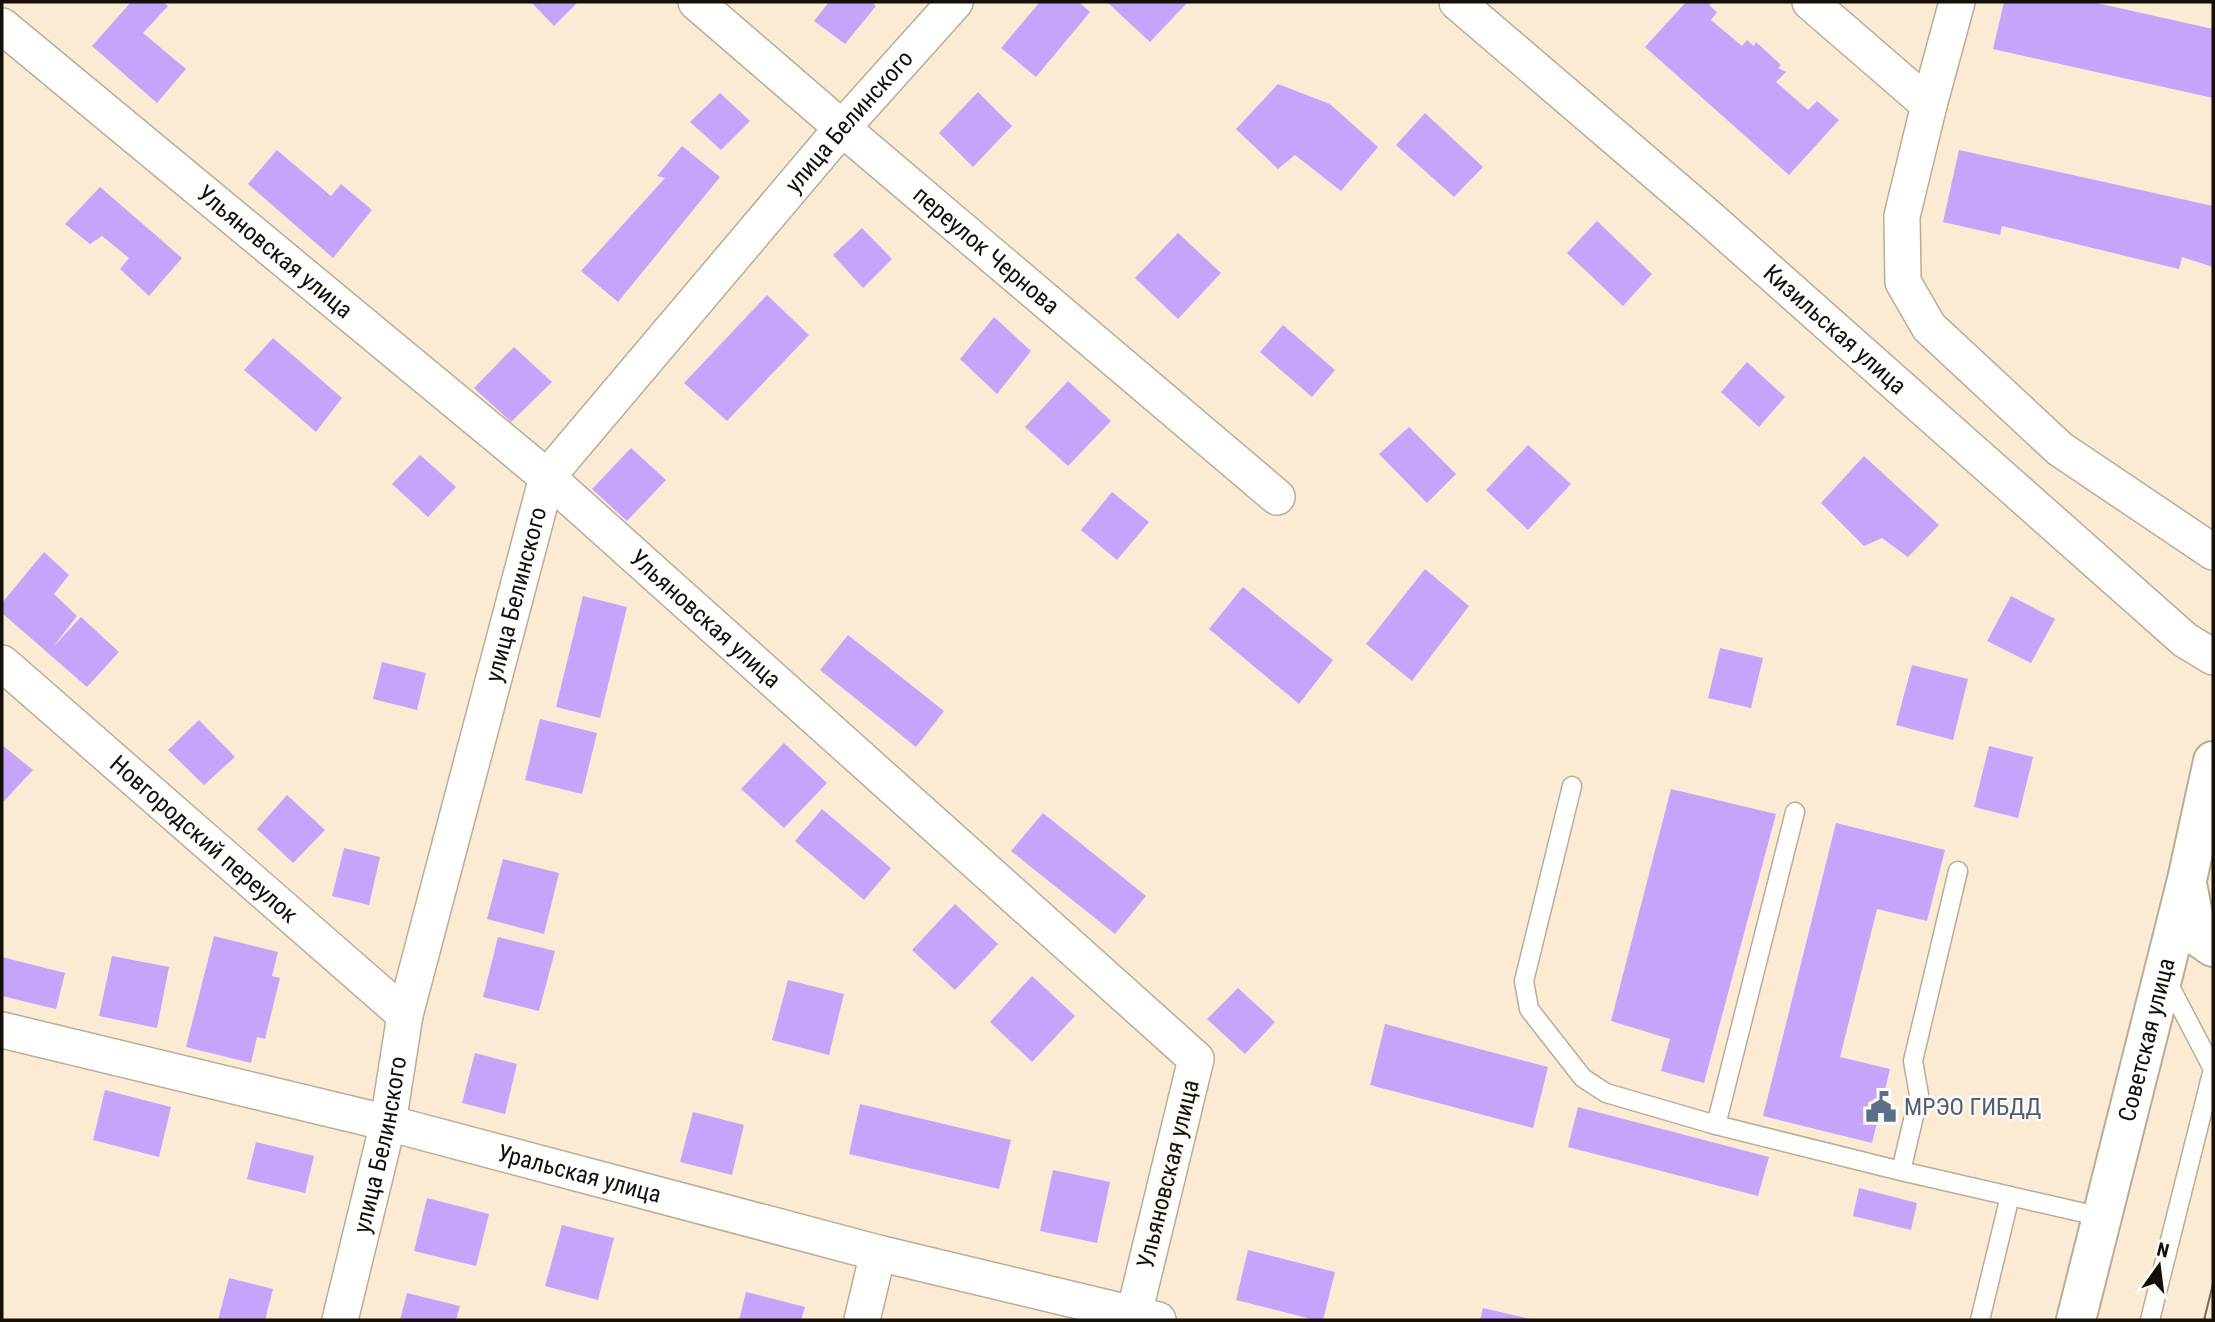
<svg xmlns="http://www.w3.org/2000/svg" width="2215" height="1322" viewBox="0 0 2215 1322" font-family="'Roboto Condensed',sans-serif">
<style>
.building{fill:#c6a4fc}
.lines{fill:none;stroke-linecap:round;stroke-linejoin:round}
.lane-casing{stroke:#bbac96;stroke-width:21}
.street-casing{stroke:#bbac96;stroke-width:38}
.primary-casing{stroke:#bbac96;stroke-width:42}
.lane{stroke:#fff;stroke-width:18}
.street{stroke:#fff;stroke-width:35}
.primary{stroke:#fff;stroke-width:38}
.tram{stroke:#746a5c;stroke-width:2}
.labels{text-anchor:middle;stroke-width:5;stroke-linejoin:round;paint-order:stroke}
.street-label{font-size:24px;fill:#140f07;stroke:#fdfaf5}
.service-label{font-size:24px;fill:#4e5e75;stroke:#fdfaf5;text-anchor:start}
</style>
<rect width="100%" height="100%" fill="#fbebd4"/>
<g class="building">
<path d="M131 2H163L168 6 143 33 186 69 157 103 92 46Z"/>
<path d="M531 2H578L554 26Z"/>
<path d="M829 2H871L876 6 845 44 814 21Z"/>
<path d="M1040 2H1079L1090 12 1036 77 1001 48Z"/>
<path d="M1107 2H1188L1150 42Z"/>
<path d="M1686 2 1712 3 1709 5 1717 12 1711 20 1742 46 1747 40 1754 46 1756 42 1781 65 1778 68 1786 72 1776 82 1808 110 1817 101 1839 120 1789 175 1645 47Z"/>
<path d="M2004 2H2092L2213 29V98L1993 49Z"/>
<path d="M1278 84 1330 104 1378 147 1341 191 1295 155 1278 169 1236 129Z"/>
<path d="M978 92 1012 126 973 167 939 133Z"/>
<path d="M720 93 750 121 721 150 690 122Z"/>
<path d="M1425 113 1483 167 1454 197 1396 145Z"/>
<path d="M682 146 720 177 618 302 581 271 665 178 657 176Z"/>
<path d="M277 150 331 196 341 184 372 210 333 258 248 184Z"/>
<path d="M1959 150 2213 206V267L2182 257 2179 269 2002 226 2000 235 1943 222Z"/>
<path d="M100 187 182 258 149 296 120 269 129 258 102 236 90 244 65 224Z"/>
<path d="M1597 221 1652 274 1623 306 1567 253Z"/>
<path d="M862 228 892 259 863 288 833 255Z"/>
<path d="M1178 233 1221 273 1178 319 1135 278Z"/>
<path d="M767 295 809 335 727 421 684 383Z"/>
<path d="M994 317 1031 351 997 394 960 359Z"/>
<path d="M1283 325 1335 370 1312 397 1260 352Z"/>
<path d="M273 338 342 398 316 432 244 370Z"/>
<path d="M514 347 552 382 511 422 474 388Z"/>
<path d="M1747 362 1785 397 1759 427 1721 392Z"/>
<path d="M1068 381 1111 421 1068 466 1025 427Z"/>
<path d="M1409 427 1456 474 1427 503 1379 454Z"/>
<path d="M1528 445 1571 484 1528 530 1486 490Z"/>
<path d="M631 448 666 480 627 521 592 489Z"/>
<path d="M420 455 456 487 428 517 392 484Z"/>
<path d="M1864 456 1939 525 1908 557 1882 538 1864 546 1821 503Z"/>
<path d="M1112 492 1149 522 1117 560 1081 530Z"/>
<path d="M44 552 69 575 54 594 77 616 53 647 81 617 119 652 87 687 2 613V603Z"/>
<path d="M1425 569 1469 606 1412 681 1366 644Z"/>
<path d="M1243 587 1333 660 1299 704 1209 629Z"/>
<path d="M583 596 627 607 600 718 556 707Z"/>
<path d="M2011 596 2055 619 2031 663 1987 641Z"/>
<path d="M848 635 944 711 916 747 820 670Z"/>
<path d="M1720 648 1763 658 1751 708 1708 698Z"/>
<path d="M382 662 426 673 417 710 373 699Z"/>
<path d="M1912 665 1968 679 1953 740 1896 725Z"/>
<path d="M540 719 597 733 582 794 525 780Z"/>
<path d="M199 720 235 757 204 785 168 750Z"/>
<path d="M784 743 827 783 784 828 741 789Z"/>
<path d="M2 745 33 770 4 801 2 799Z"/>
<path d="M1989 746 2033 757 2018 818 1974 807Z"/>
<path d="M1671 789 1776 814 1704 1083 1661 1071 1670 1039 1611 1021Z"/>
<path d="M287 795 325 830 293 863 257 829Z"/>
<path d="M822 809 891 868 864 900 795 841Z"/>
<path d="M1043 813 1146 896 1115 934 1011 851Z"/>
<path d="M1836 823 1945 850 1927 921 1877 909 1840 1057 1890 1069 1872 1143 1763 1116Z"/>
<path d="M344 848 380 857 369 905 332 896Z"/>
<path d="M503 859 559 873 544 934 487 919Z"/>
<path d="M955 904 998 944 955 990 912 950Z"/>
<path d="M214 936 278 952 272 976 280 978 265 1039 257 1037 251 1063 186 1047Z"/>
<path d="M498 937 555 951 539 1011 483 997Z"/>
<path d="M112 956 169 967 157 1028 99 1016Z"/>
<path d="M2 957 65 973 56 1009 2 996Z"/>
<path d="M1032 976 1075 1016 1032 1062 990 1022Z"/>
<path d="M788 980 844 994 829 1055 772 1040Z"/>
<path d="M1238 988 1275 1022 1245 1054 1207 1019Z"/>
<path d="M1385 1024 1548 1067 1533 1128 1370 1085Z"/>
<path d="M475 1053 517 1064 505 1114 462 1103Z"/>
<path d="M105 1090 171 1107 159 1157 93 1140Z"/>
<path d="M860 1104 1011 1140 999 1189 849 1154Z"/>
<path d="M1578 1107 1769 1157 1758 1196 1568 1147Z"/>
<path d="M693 1112 744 1125 732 1175 680 1162Z"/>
<path d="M256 1142 314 1156 305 1193 247 1179Z"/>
<path d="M1053 1170 1110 1182 1097 1243 1040 1231Z"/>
<path d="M1859 1188 1917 1203 1911 1230 1853 1216Z"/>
<path d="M427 1198 489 1214 476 1266 414 1251Z"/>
<path d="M562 1225 614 1238 598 1300 545 1286Z"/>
<path d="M1248 1250 1335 1272 1323 1320H1315L1236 1300Z"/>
<path d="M229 1278 273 1289 265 1320H218Z"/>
<path d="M746 1292 805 1307 801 1320H739Z"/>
<path d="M407 1293 460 1306 456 1320H400Z"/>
<path d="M1483 1308 1530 1319 1529 1320H1480Z"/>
</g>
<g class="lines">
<defs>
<g id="lane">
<path d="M1572 786 1524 981 1529 1009 1583 1078 1606 1093 1716 1125 1901 1171 2102 1217"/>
<path d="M1716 1125 1795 812"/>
<path d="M1901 1171 1919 1095 1913 1061 1958 871"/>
<path d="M1980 1320 2010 1196"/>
<path d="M2150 1320 2213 1069 2166 979"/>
</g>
<g id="street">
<path id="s1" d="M696 2 842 128 1277 497"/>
<path id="s2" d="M1457 2 1708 217 2185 640 2213 657"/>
<path d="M1810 2 1929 105 1902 216 1903 282 1929 327 2060 449 2213 552"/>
<path id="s3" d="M2 26 547 477 1196 1059 1134 1314"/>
<path d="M1929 105 1957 2"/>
<path id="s4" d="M2 663 405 1015"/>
<path id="s5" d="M2 1030 388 1123 878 1253 1158 1320"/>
<path id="s6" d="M340 1320 388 1123 405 1015 547 477 842 128 955 2"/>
<path d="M862 1320 878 1253"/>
</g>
<g id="primary">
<path d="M2188 889 2197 936 2213 947"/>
<path id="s7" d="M2076 1320 2187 880 2213 761"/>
</g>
</defs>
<use href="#lane" class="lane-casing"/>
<use href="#street" class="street-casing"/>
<use href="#primary" class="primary-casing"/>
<use href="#lane" class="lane"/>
<use href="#street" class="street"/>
<use href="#primary" class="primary"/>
<path class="tram" d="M2204 1320 2213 1284"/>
</g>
<defs>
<symbol id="civic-bare" viewBox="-9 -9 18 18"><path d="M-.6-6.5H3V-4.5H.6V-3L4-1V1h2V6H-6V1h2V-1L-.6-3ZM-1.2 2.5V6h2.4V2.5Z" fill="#5c6f8a" stroke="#fdfaf5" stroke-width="2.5" paint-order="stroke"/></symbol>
</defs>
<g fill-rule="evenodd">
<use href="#civic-bare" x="1859" y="1085" width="44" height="44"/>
</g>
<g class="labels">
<g class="street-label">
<text dy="8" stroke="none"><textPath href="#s6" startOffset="1335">улица Белинского</textPath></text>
<text dy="8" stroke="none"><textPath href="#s1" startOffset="382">переулок Чернова</textPath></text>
<text dy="8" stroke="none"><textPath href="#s3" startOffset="354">Ульяновская улица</textPath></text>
<text dy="8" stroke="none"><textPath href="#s2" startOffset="500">Кизильская улица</textPath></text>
<text dy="8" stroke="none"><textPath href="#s6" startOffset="747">улица Белинского</textPath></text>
<text dy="8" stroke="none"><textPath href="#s3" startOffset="920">Ульяновская улица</textPath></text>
<text dy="8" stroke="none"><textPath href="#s4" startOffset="268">Новгородский переулок</textPath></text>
<text dy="8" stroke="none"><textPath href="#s7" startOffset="289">Советская улица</textPath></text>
<text dy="8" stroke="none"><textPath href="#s6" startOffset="180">улица Белинского</textPath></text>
<text dy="8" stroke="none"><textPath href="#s5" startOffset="595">Уральская улица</textPath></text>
<text transform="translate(1168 1174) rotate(-76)" y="8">Ульяновская улица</text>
</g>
<g class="service-label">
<text x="1904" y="1115">МРЭО ГИБДД</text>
</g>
</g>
<rect width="2215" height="1322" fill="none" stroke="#140f07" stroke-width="7"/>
<g transform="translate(2159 1266) rotate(14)" stroke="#fdfaf5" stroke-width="5" paint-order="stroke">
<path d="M0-5L12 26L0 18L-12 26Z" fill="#140f07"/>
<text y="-10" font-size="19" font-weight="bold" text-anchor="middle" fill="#140f07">N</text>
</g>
</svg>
